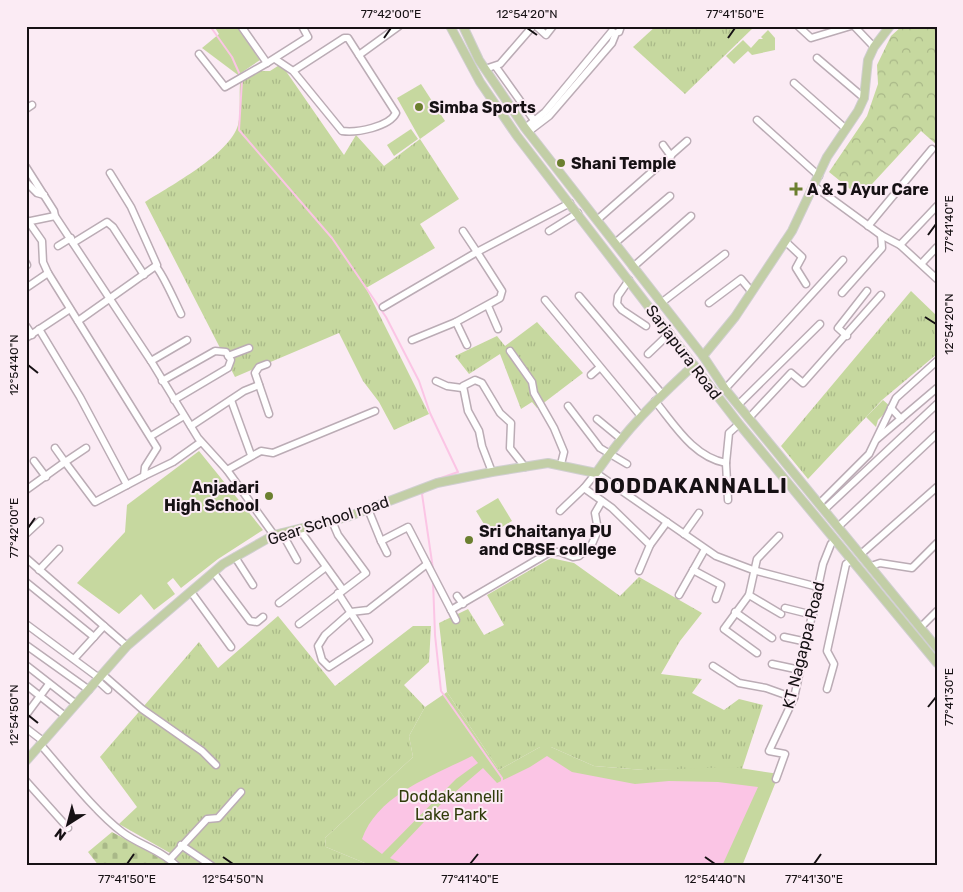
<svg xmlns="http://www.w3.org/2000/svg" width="963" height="892" viewBox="0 0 963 892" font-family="Rubik,sans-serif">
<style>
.grass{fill:url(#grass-tufts)}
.forest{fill:url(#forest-crowns)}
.cemetery{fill:url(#cemetery-stones)}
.green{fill:#c6d89f}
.water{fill:#fbc5e5}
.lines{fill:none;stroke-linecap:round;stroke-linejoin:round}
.stream{stroke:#fbc5e5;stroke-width:2}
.minor-casing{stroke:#bbacb5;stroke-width:9}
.major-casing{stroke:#d0cfd0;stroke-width:10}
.minor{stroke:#fff;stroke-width:6}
.major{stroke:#c2cea6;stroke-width:8}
.ticks{fill:none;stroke:#161114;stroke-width:2}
.poi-dot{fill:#6b7f2f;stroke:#fbebf4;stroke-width:2}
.labels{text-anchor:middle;stroke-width:4;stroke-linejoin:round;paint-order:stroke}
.poi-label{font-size:16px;font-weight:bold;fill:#161114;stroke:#fbebf4;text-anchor:start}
.street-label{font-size:16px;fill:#161114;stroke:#fbebf4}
.park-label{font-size:16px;fill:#313c0b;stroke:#fbebf4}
.district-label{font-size:21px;font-weight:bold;letter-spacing:1px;fill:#161114;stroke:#fbebf4}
.neatline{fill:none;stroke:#161114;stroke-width:2}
.ticks-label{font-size:12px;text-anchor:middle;fill:#161114}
</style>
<defs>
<pattern id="grass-tufts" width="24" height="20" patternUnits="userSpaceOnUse" patternTransform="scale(1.25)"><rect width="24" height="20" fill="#c6d89f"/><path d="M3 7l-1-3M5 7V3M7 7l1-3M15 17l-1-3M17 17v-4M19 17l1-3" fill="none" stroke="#a9b888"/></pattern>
<pattern id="forest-crowns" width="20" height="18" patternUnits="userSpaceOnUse" patternTransform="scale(1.25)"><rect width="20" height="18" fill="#c6d89f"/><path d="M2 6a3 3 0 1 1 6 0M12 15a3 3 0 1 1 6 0" fill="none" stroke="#a9b888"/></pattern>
<pattern id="cemetery-stones" width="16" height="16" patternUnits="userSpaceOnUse" patternTransform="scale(1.25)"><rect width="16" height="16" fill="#c6d89f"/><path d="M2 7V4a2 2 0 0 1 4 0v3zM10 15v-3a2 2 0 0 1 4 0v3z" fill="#a9b888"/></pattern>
</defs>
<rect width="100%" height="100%" fill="#fbebf4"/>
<g class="grass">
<path d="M656 26H755L685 94 633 47Z"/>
<path d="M281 64 344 155 356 135 384 166 420 139 459 199 420 224 435 248 366 288 429 414 394 430 379 402 363 381 339 333 235 377 145 202C170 186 230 154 238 125 241 112 239 96 240 83L258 71H270Z"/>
<path d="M911 291 937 316V354L882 400 808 479 781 446Z"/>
<path d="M537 322 583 373 537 408 532 402 521 409 500 354 469 374 455 356 497 336 505 346Z"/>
<path d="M551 558 574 563 620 596 639 577 702 613 680 641 661 674 702 679 692 693 724 710 739 699 763 705 742 769 644 770 594 766 551 747H540L499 770 447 692 439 623 468 609 484 635 504 625 487 595Z"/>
<path d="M278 616 335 686 413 626H431L429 662 404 685 425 707 409 736 413 757 325 838 326 847 372 866H183L170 853 119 824 137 807 100 757 199 642 218 668Z"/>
</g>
<path class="forest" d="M902 26H937V145L921 131 860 197 829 172 867 116 878 84 877 65 891 36Z"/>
<path class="cemetery" d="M112 832 169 863 171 866H99L88 852Z"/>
<g class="green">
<path d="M214 26H236L260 60 238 75 202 48 219 34Z"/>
<path d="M768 30 775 38V50L752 55 748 51 734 64 726 56 743 40 751 48 759 39H763L761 37Z"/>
<path d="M421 84 445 121 420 139 397 98Z"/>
<path d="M411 129 418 139 394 156 387 145Z"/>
<path d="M883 400 891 407 878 420 876 427 866 417Z"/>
<path d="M199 451 263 530 218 559 181 588 173 578 167 583 175 594 154 610 141 594 119 614 77 583 125 532 127 505Z"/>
<path d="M498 498 512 521 490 534 476 511Z"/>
<path d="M447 692 499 770 540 747H551L594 766 644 770 733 767 779 774 742 866H372L326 847 325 838 413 757 409 736 425 707Z"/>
</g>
<g class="water">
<path d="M472 756 478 763 456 779 382 854 362 839C378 794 433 776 472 756Z"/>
<path d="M547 756 572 772 635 784 669 781 718 782 758 787 722 866H407L390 858 440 805 483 768 497 783 530 767Z"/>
</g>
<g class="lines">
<g class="stream">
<path d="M210 26 232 57 240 75"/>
<path d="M242 80 239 130 332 238 386 317 419 381 430 413 458 472 435 480"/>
<path d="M425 491 422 494 433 569"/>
<path d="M433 581 435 635 441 691 502 778V782"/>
</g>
<defs>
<g id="minor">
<path d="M241 26 267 63 308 37 302 26"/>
<path d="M536 26 546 35 553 26"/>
<path d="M798 26 811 38 851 26"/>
<path d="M854 26 874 47"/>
<path d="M199 54 225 87 267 63"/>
<path d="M359 55 399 26"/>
<path d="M817 58 864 98"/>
<path d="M275 59 293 71 342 131C357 133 389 127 396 113L348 38H344L293 71"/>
<path d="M496 67 536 123"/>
<path d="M485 69 500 64 533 26"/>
<path d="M794 83 846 129"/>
<path d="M26 109 32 105"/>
<path d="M757 120 819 176"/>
<path d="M525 128 545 112 612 31"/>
<path d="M528 132 549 116 612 43 616 33 619 32 621 26"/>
<path d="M663 145 671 156"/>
<path d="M26 167 54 211 55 216 151 361 198 438 227 470 274 535"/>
<path d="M26 182 37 193 44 195"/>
<path d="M814 186 881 235 900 245 937 279"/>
<path d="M597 220 687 141"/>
<path d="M26 222 55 216"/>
<path d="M868 226 932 149"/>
<path d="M549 231 578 213"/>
<path d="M785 241 802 257 796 268 806 284"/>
<path d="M73 243 107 222 113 227 144 275"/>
<path d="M615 243 670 196"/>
<path d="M900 245 937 206"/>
<path d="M58 246 71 238"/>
<path d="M26 263 27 265"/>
<path d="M922 263 937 247"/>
<path d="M156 267C162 272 176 304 181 314"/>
<path d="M633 267 691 216"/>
<path d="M629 280 618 296 617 304 622 310 646 326"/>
<path d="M26 288 48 273"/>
<path d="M842 293 882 248 881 235"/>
<path d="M579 296 662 394"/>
<path d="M545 300 640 415"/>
<path d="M661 303 725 254"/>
<path d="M709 303 741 279 751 291"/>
<path d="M488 306 498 329"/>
<path d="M383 307 477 252 463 231"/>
<path d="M78 321 157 265 131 207 110 173"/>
<path d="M456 322 467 345"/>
<path d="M26 326 32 335"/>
<path d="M39 329 80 397 127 485"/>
<path d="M847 336 838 328 867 291"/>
<path d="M26 338 70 309"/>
<path d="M412 340 456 322 500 298 502 291 477 252 570 203"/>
<path d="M510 351 532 382 534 393 554 428 564 452 561 464"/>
<path d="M648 354 670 333"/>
<path d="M228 356 249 348"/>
<path d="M151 361 187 340"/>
<path d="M267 364 259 367 255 373 269 414"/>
<path d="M591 375 599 368"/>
<path d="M162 381 215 351 226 352 231 360 228 368 174 400"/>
<path d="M436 381 447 386 462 388"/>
<path d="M725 389 843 260"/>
<path d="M231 400 251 455"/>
<path d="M655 401C674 424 693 457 726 463"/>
<path d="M738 405 820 324"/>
<path d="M568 406 600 448 627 464"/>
<path d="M891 408 901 419"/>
<path d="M749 418 791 373 803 383 881 295"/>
<path d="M597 419 620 438"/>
<path d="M191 426 244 391 259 385"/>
<path d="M151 436 184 416"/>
<path d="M877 439 937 388"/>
<path d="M55 448 65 462 86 448"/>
<path d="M34 461 46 477"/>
<path d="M227 470 261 451 273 453 375 411"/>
<path d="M492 472 482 446 479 431 468 411 463 386 475 380 482 383 500 413 511 423 510 448 525 467"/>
<path d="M144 476 173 462 201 442"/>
<path d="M26 490 65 462 95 502 144 476 145 467 157 448 48 273 43 262 42 241 28 221"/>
<path d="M728 500 726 463 729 433 739 424"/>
<path d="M820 503 869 454 896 398 937 361"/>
<path d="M368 509 381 541 408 527 451 610 550 552H560L573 557 579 556 592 544 598 530 595 513 602 501"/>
<path d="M825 509 937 404"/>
<path d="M560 511 584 488"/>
<path d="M839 526 937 434"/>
<path d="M299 529 343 590"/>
<path d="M282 533 297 560"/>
<path d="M26 534 40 521"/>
<path d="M684 534 699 513"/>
<path d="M381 541 387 553"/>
<path d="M650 545 667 522"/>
<path d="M861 554 937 487"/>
<path d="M235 557 253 585"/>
<path d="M26 558 127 646"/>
<path d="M871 566 880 563 912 568 937 543"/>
<path d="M39 570 59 549"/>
<path d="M693 570 721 585 716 599"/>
<path d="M639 571 650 545 612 508 584 488 596 473 716 556 753 570 818 587"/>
<path d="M214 573 250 621 257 622 263 617"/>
<path d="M26 582 94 637"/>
<path d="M191 592 231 647"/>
<path d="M338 593 369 641 329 667 322 660 318 646 325 635 351 612"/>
<path d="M679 595 705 549"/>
<path d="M749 595 781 614"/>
<path d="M457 596 463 604"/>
<path d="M279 603 326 567"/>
<path d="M785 608 813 615"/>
<path d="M451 610 456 620"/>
<path d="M351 612 368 610 427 564"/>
<path d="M735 612 772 638"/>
<path d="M26 624 99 678"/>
<path d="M299 624 366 573 338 535 332 521"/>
<path d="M921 627 937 611"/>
<path d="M784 637 807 642"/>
<path d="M26 645 89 690"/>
<path d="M757 653 724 629 749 595 757 559 779 536"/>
<path d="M74 659 104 626"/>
<path d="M772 664 800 670"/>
<path d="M26 665 76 704"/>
<path d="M713 666 739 683 766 688 794 698"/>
<path d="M102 674 142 709 202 751 216 765"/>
<path d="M97 680 108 690"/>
<path d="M26 685 65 716"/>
<path d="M827 689 834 664 827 651 846 564 852 560"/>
<path d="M26 715 49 684"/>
<path d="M26 728 43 741"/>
<path d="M40 744C63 770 95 812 122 832 139 845 161 850 177 866"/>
<path d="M776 779 785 754 769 751 794 698 823 564 831 544 835 540"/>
<path d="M26 781 68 828"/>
<path d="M181 845 212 866"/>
<path d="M170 859 207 819 218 818 241 792"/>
</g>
<g id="major">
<path d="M450 26 480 82 517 136 739 424 937 663"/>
<path d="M463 26 479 60 525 128 703 356 725 389 937 648"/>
<path d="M703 356 735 317 792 231 827 157 858 111 864 98 868 60 874 47 890 26"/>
<path d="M26 761 127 646 223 564 274 535 347 517 437 483 492 472 548 463 596 473C627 428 655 401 694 365"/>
</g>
</defs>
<use href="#minor" class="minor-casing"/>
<use href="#major" class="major-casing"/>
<use href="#minor" class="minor"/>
<use href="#major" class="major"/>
</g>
<path class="ticks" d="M527 28 537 35M384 38 391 28M728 38 735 28M928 235 936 224M925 317 936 324M28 365 38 373M28 528 35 518M928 707 936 697M28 715 38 723M223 857 233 864M705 857 715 864M127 864 134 854M470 864 478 854M814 864 821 854"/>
<g class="poi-dot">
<circle cx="419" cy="107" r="5"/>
<circle cx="561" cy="163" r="5"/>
<path d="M793.5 181.5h5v5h5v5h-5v5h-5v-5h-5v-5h5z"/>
<circle cx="269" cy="496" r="5"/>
<circle cx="469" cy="540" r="5"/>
</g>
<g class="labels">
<g class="poi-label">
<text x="429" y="113">Simba Sports</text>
<text x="571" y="169">Shani Temple</text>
<text x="807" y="195">A &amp; J Ayur Care</text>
<text x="259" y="493" text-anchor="end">Anjadari<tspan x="259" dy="18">High School</tspan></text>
<text x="479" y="537">Sri Chaitanya PU<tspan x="479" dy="18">and CBSE college</tspan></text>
</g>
<g class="street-label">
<text transform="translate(684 352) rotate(53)" y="6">Sarjapura Road</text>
<text transform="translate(328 520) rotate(-18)" y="6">Gear School road</text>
<text transform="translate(803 645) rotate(-76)" y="6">KT Nagappa Road</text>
</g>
<g class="park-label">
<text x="451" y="802">Doddakannelli<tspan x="451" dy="18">Lake Park</tspan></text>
</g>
<g class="district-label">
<text x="691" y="493">DODDAKANNALLI</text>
</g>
</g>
<rect width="963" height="892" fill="none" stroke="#fbebf4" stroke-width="55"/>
<g transform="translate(68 824) rotate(216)" stroke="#fbebf4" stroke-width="4" paint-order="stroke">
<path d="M0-4L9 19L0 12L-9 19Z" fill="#161114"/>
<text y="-8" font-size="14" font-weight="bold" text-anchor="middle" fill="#161114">N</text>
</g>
<rect x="28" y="28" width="908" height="836" class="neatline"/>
<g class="ticks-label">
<text x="391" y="18">77°42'00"E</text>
<text x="527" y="18">12°54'20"N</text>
<text x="735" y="18">77°41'50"E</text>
<text transform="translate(949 224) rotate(-90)" y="4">77°41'40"E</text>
<text transform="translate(949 324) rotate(-90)" y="4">12°54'20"N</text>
<text transform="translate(14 365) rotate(-90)" y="4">12°54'40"N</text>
<text transform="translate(14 528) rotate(-90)" y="4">77°42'00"E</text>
<text transform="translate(949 697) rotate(-90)" y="4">77°41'30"E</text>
<text transform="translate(14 715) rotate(-90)" y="4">12°54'50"N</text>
<text x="127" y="883">77°41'50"E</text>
<text x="233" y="883">12°54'50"N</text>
<text x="470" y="883">77°41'40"E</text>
<text x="715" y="883">12°54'40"N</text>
<text x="814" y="883">77°41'30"E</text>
</g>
</svg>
